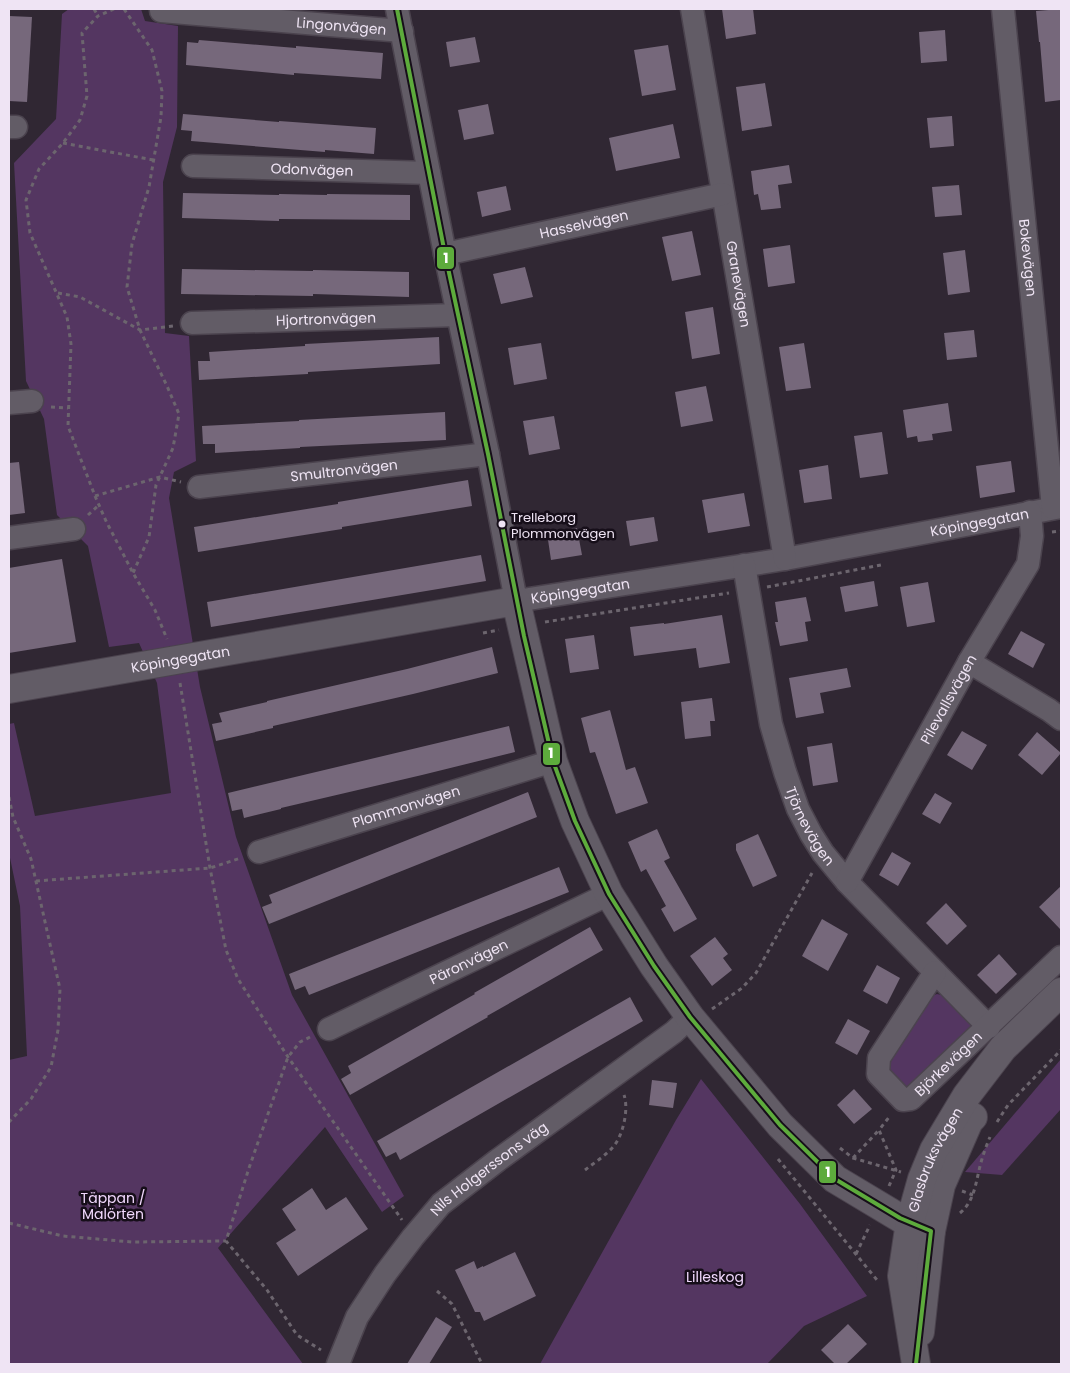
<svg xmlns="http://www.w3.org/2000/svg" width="1070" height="1373" viewBox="0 0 1070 1373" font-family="Poppins,sans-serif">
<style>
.green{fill:#543661}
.building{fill:#76687b}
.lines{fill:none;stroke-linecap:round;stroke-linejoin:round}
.street-casing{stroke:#4b434e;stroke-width:25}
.secondary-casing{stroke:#4b434e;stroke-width:30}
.path{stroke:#6c656e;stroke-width:3;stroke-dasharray:4 4;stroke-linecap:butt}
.street{stroke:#625c66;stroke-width:22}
.secondary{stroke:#625c66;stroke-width:28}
.bus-1-casing{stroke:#160e19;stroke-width:8}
.bus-1{stroke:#5dab3c;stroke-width:4}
.bus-dot{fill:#efe4f4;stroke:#160e19;stroke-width:2}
.labels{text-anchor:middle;stroke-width:5;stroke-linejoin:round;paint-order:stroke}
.bus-label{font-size:13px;fill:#efe4f4;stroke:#160e19;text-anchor:start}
.street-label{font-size:14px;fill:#efe4f4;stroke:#160e19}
.park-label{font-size:14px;fill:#f1d8fd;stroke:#160e19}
.line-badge{stroke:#160e19;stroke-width:2}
.badge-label{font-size:14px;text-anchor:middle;font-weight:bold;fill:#fff}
</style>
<rect width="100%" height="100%" fill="#302733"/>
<g class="green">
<path d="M69 9H141L145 21 178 26 177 127 163 182 165 333 189 336 196 461 174 472 169 498 200 687 236 837 292 995 404 1196 382 1212 325 1127 218 1248 303 1364H9V1060L27 1056 20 906 9 853V724L14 723 35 816 171 793 157 683 139 643 109 647 88 546 57 515 44 419 26 381 14 163 56 119 62 14Z"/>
<path d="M937 994 950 997 974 1027 913 1088 905 1089 885 1065 929 997Z"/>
<path d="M1061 1059V1109L1002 1175 965 1172Z"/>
<path d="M701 1079 800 1204 867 1296 804 1326 767 1364H540L676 1120Z"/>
</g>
<g class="building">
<path d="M722 9H753L756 34 726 39Z"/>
<path d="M1061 9V100L1045 102 1040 42H1039L1036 11Z"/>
<path d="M9 16 32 17 27 102 9 101Z"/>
<path d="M945 30 947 61 921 63 919 32Z"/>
<path d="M475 37 480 62 450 67 446 42Z"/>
<path d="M199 40 296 48V46L383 53 381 79 294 73V75L186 65 187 42 198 43Z"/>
<path d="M668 45 676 90 642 96 634 50Z"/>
<path d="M765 83 772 126 742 131 736 87Z"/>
<path d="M488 104 494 134 464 140 458 110Z"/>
<path d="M183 114 279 122V121L376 128 374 154 325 150V152L191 141 192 131 181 130Z"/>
<path d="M952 116 954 146 930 148 927 118Z"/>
<path d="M673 124 680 158 616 171 609 138Z"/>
<path d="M789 165 792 183 778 185 781 208 761 210 758 194 754 195 751 171Z"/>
<path d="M959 185 962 215 935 217 932 187Z"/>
<path d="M506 186 511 210 482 217 477 192Z"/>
<path d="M183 193 279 195V194L327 195V194L410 195V220L279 219V221L182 218Z"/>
<path d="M692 231 701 275 672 281 662 237Z"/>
<path d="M790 245 795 283 768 287 763 249Z"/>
<path d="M965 250 970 292 948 295 943 253Z"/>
<path d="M525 267 533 297 501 304 493 274Z"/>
<path d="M182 269 313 271V270L409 272V297L313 294V296L181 294Z"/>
<path d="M713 307 720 354 692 359 685 312Z"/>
<path d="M974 330 977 357 947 360 944 333Z"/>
<path d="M439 337 440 364 358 369 308 372V374L199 380 198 361H210L209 352 305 346V344Z"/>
<path d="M541 343 547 379 514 385 508 348Z"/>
<path d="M804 343 811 388 786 391 779 347Z"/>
<path d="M706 386 713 421 681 427 675 392Z"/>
<path d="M948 403 952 431 932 434 933 440 918 442 917 436 907 438 903 410Z"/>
<path d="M445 412 446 440 300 447V448L215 453V444H203L202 426 299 421V420Z"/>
<path d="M554 416 560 449 529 455 523 421Z"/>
<path d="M882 432 888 474 860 478 854 436Z"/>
<path d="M1011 461 1015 492 980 498 976 466Z"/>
<path d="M19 462 25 513 9 515V463Z"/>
<path d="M828 465 832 499 804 503 799 470Z"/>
<path d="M468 480 472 506 342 527V529L198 552 194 527 338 504V502Z"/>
<path d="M744 493 750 526 708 533 702 500Z"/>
<path d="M654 517 658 541 630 546 626 521Z"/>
<path d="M577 528 582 555 551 560 547 533Z"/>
<path d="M481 555 486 581 211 627 207 602Z"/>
<path d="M62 559 76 642 9 653V568Z"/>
<path d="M874 581 878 606 845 612 840 587Z"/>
<path d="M928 582 935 622 907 627 900 587Z"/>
<path d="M806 597 811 621 805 622 808 641 780 646 775 622H778L775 602Z"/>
<path d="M722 615 730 663 699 668 696 648 634 656 630 627 664 623V624Z"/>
<path d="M1021 631 1045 644 1033 668 1008 654Z"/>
<path d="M594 635 599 669 570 673 565 639Z"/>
<path d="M492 647 498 673 413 694 273 726V728L216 741 212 724 222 722 219 713 267 702V701L407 669Z"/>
<path d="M847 668 851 687 820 693 824 713 796 718 789 678Z"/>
<path d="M712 698 715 721H710L711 736 685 739 681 702Z"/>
<path d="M610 710 626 770 635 767 648 803 616 814 595 752 590 753 581 718Z"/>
<path d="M509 726 515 752 422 775 281 808V809L244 818 242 809 232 811 228 793Z"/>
<path d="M962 731 987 745 972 770 947 755Z"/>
<path d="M1037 732 1061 753 1042 775 1018 755Z"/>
<path d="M832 743 838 782 813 786 807 747Z"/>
<path d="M528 792 537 817 269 924 262 907 272 903 269 895Z"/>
<path d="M935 793 952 803 940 824 922 814Z"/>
<path d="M657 829 670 858 664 861 697 919 674 932 661 909 666 906 646 869 641 872 628 842Z"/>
<path d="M758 834 777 876 753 887 736 850V844Z"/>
<path d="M892 852 911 863 898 886 879 875Z"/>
<path d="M559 867 569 892 309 995 305 986 295 990 289 974Z"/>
<path d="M1061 886V930L1039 907Z"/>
<path d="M946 903 967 926 947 945 926 923Z"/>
<path d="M822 919 848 934 828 971 802 956Z"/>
<path d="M590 927 603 950 487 1016 488 1017 350 1095 341 1079 351 1073 348 1066 475 994 474 993Z"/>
<path d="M715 937 728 954 723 958 732 970 712 986 690 956Z"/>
<path d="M999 954 1017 974 996 994 977 975Z"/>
<path d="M877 965 900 978 887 1004 863 991Z"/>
<path d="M630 997 643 1021 400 1160 396 1152 386 1157 377 1141Z"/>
<path d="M848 1019 870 1031 857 1055 835 1043Z"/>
<path d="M652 1080 677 1083 673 1108 649 1105Z"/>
<path d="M854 1089 872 1109 854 1124 837 1105Z"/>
<path d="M312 1188 326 1210 346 1197 368 1229 298 1276 276 1243 296 1230 282 1209Z"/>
<path d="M515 1252 536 1296 484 1321 480 1312H475L455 1270 474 1261 477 1269 483 1266V1267Z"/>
<path d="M436 1317 452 1327 429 1364H407Z"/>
<path d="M848 1324 867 1344 846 1364H835L821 1350Z"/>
</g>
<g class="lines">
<defs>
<g id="street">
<path id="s1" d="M397 9 445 254 488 454 516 601 785 559 1061 507"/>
<path id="s2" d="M692 9 785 559"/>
<path id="s3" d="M1003 9 1053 508"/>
<path id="s4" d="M161 11 402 31"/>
<path d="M9 127H16"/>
<path id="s5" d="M193 166 429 173"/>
<path id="s6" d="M445 254 723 194"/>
<path id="s7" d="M192 323 458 315"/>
<path d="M9 403 32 401"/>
<path id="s8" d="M199 487 488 454"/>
<path d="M9 538 74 529"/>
<path id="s9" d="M744 565 771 724 785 772 798 809 811 834 823 853 847 882 989 1027"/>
<path d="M969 662 1049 710 1061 719"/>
<path id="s10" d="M259 852 553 761"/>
<path id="s11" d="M847 882 969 662 1028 564 1032 536 1030 512"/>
<path id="s12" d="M935 972 879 1058 878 1074 903 1100 911 1099 1061 957"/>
<path id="s13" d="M329 1029 609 894"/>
<path id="s14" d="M338 1364 357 1317 385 1274 413 1237 441 1204 498 1160 674 1032 690 1017"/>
</g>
<g id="secondary">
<path id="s15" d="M9 689 516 601 553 761 575 821 609 894 654 966 690 1017 780 1125 835 1179 900 1218 931 1231"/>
<path d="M920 1332 931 1231 941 1185 969 1121 973 1117"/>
<path id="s16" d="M916 1364 902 1276 910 1222 922 1179 934 1150 967 1095 1003 1048 1061 992"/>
</g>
</defs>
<use href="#street" class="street-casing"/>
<use href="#secondary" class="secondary-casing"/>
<g class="path">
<path d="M94 9 98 16"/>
<path d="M114 9 98 16 82 33 87 96 80 120 63 143 39 169 26 200 30 233 67 317 71 344 68 426 95 496 106 521 133 573 155 610 167 639"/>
<path d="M124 9 152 50 162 91 161 117 149 187 132 244 127 287 140 330 167 386 179 414 173 448 156 485 149 537 133 573"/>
<path d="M63 143 153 160"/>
<path d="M58 293 80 297 140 330 173 326"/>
<path d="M51 407 68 408"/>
<path d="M95 496 160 477 181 482"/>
<path d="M88 515 99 505"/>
<path d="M1052 532 1061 531"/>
<path d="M767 587 881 565"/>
<path d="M545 622 729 593"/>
<path d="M483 633 499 630"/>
<path d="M180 683 210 868 226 950 238 979 288 1057 402 1220"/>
<path d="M9 797 13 817 31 859 60 989 58 1030 51 1067 31 1099 9 1122"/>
<path d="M36 881 210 868 241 858"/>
<path d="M712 1009 742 988 756 973 812 873"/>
<path d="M310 1037 300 1042 288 1057 249 1168 226 1241 267 1290 297 1335 321 1350"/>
<path d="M997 1122 1008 1105 1061 1050"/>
<path d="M840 1148 853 1158 901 1172"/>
<path d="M853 1158 879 1130"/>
<path d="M778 1159 877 1280"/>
<path d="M585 1170C594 1163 605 1156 613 1147 623 1136 629 1109 624 1095"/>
<path d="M889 1186 896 1170 879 1130 890 1116"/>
<path d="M962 1191 973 1195"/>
<path d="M960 1213C976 1200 976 1178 982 1159 984 1152 987 1144 990 1137"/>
<path d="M9 1223 63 1236 132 1242 226 1241"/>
<path d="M856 1254 870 1225"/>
<path d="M437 1291 452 1304 482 1364"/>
</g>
<use href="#street" class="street"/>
<use href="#secondary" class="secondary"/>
<defs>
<path id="bus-1" d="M397 9 445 254 488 454 524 636 553 761 575 821 609 894 654 966 690 1017 780 1125 835 1179 900 1218 931 1231 916 1364"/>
</defs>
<use href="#bus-1" class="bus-1-casing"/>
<use href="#bus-1" class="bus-1"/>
</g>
<circle class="bus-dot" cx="502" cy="524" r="4.5"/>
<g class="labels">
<g class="bus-label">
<text x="511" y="522">Trelleborg<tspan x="511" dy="16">Plommonvägen</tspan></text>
</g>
<g class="street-label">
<text dy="5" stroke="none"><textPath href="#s4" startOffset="181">Lingonvägen</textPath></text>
<text dy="5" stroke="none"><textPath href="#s5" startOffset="119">Odonvägen</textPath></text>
<text dy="5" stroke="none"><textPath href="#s6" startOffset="142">Hasselvägen</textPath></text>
<text dy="5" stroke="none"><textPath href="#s3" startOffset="250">Bokevägen</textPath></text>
<text dy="5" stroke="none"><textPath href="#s2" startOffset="279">Granevägen</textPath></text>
<text dy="5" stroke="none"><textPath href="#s7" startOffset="134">Hjortronvägen</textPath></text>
<text dy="5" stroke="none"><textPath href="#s8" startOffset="146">Smultronvägen</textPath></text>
<text dy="5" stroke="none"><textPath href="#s1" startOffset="1074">Köpingegatan</textPath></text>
<text dy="5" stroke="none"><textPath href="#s1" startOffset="669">Köpingegatan</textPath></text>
<text dy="5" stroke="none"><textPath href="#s15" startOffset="174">Köpingegatan</textPath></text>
<text dy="5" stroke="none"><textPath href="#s11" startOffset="209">Pilevallsvägen</textPath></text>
<text dy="5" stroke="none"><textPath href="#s10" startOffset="154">Plommonvägen</textPath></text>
<text dy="5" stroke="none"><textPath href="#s9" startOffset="271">Tjörnevägen</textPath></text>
<text dy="5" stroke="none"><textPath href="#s13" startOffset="155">Päronvägen</textPath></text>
<text dy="5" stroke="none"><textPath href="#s12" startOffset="214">Björkevägen</textPath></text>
<text dy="5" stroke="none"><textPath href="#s16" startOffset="211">Glasbruksvägen</textPath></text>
<text dy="5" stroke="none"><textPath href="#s14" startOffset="251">Nils Holgerssons väg</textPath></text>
</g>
<g class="park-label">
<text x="113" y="1203">Täppan /<tspan x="113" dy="16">Malörten</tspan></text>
<text x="715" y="1282">Lilleskog</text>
</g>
</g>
<g class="line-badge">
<rect x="436" y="246" width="19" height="24" rx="5" fill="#5dab3c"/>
<rect x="542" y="742" width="19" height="24" rx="5" fill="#5dab3c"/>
<rect x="818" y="1160" width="19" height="24" rx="5" fill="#5dab3c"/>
</g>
<g class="badge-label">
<text x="446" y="263">1</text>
<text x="551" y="758">1</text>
<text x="828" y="1177">1</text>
</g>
<rect width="1070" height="1373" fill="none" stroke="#efe4f4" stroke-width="20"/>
</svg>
